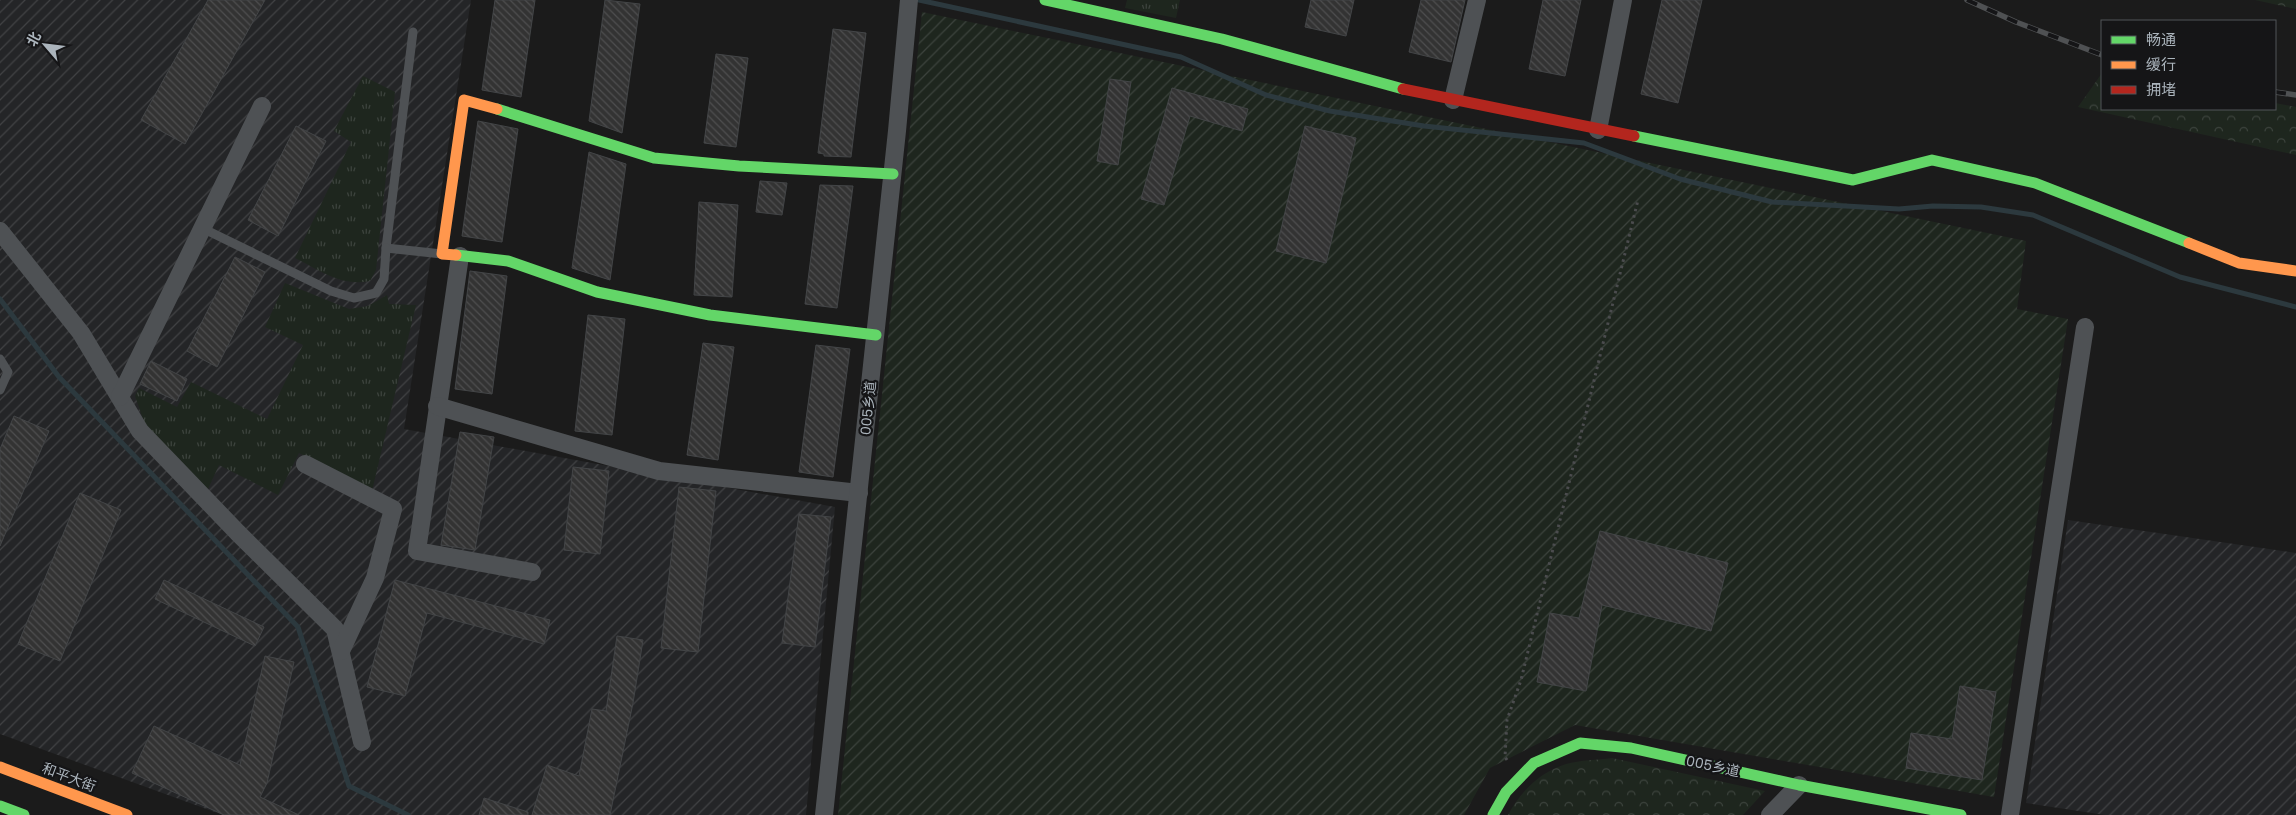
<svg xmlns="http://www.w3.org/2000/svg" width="2296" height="815" viewBox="0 0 2296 815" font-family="Poppins,'Noto Sans SC',sans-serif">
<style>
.industrial{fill:url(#industrial-furrows)}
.forest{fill:url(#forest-crowns)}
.park{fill:url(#park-tufts)}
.garden{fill:url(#garden-furrows)}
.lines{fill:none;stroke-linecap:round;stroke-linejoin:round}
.stream{stroke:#2c393e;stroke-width:5}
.building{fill:url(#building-back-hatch);stroke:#434547}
.path{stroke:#4b4c4e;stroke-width:3;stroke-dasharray:2.5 4;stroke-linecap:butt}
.lane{stroke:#4e5154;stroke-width:9}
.street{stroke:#4e5154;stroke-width:18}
.fast{stroke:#63d668;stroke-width:11}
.slow{stroke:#ff974d;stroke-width:11}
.jam{stroke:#b3261e;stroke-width:11}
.rail-casing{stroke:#4f5153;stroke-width:5.5}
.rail{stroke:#151517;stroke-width:4;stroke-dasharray:11;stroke-linecap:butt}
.labels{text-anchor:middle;stroke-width:4.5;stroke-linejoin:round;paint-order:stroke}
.street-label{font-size:14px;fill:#abb4bc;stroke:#151517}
</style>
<defs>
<pattern id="industrial-furrows" width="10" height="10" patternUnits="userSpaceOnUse" patternTransform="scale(1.25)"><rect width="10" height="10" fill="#242527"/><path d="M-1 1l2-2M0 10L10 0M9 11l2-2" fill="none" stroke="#414244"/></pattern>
<pattern id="forest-crowns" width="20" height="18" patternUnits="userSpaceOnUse" patternTransform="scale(1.25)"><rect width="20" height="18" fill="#1e261e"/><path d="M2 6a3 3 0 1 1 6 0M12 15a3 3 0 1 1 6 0" fill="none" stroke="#3c433d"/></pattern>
<pattern id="park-tufts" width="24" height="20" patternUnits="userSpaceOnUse" patternTransform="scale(1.25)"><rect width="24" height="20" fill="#1e261e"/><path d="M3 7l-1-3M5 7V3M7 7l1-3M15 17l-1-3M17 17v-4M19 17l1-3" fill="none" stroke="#3c433d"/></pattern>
<pattern id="garden-furrows" width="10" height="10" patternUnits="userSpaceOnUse" patternTransform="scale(1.25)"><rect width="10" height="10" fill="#1e261e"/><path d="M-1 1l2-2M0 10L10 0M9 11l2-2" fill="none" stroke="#3c433d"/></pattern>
<pattern id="building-back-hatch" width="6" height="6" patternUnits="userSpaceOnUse" patternTransform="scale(1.25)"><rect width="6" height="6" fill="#333"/><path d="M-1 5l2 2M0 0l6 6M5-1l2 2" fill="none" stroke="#4e4e4f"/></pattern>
</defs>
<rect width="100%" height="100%" fill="#1b1b1b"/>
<g class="industrial">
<path d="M0 0H471L404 429 835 507 806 815H223L0 734Z"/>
<path d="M2068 520 2296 553V815H2105L2026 803Z"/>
</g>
<g class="forest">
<path d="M2255 0H2296V9Z"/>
<path d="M2102 73V109H2275V103L2296 107V155L2078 107Z"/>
<path d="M1612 758 1765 791 1743 815H1508C1520 792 1540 772 1566 764 1580 760 1598 760 1612 758Z"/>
</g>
<g class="park">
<path d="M1127 0H1180L1176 18 1125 8Z"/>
<path d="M363 76 395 92 376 270 370 281C341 287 320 270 295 258L351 142 334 131Z"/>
<path d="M285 283 349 309 368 306 387 295 389 304 416 305 372 491 299 453 278 495 219 465 208 489 145 425 135 396 139 388 177 407 191 382 267 419 303 345 265 327Z"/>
</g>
<path class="garden" d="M922 12 2026 241 2017 309 2068 319 1994 797 1575 725 1490 768 1464 815H838Z"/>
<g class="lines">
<g class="stream">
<path d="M919 0 1181 57 1266 95 1330 111 1424 126 1584 143 1680 179 1772 202 1899 209 1933 206 1981 207 2033 215 2180 277 2296 307"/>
<path d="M0 299 59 377 298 627 349 786 408 815"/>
</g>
</g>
<g class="building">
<path d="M208 0H265L185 144 141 120Z"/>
<path d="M495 0H535L521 97 482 90Z"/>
<path d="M605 0 640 4 622 133 589 121Z"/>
<path d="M1311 0H1354L1346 36 1305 27Z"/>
<path d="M1421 0H1465L1451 62 1409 52Z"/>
<path d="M1543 0H1581L1565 76 1529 69Z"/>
<path d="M1662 0H1702L1678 103 1641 94Z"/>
<path d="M833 29 866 33 851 157 824 156V154L818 153Z"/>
<path d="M716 54 748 58 736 147 704 143Z"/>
<path d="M1110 79 1131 82 1118 165 1097 161Z"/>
<path d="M1172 88 1248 109 1242 131 1190 116 1164 205 1141 199Z"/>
<path d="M478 121 518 129 502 242 462 236Z"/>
<path d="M296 126 326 141 278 236 248 220Z"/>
<path d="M1305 126 1356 138 1326 263 1276 251Z"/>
<path d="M589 152 626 164 610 280 572 268Z"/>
<path d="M760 181 787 183 782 215 756 212Z"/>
<path d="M820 185 853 186 837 308 805 304Z"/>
<path d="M699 202 738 205 732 297 694 295Z"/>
<path d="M235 257 265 272 217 367 187 351Z"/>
<path d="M470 271 507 276 492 394 455 389Z"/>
<path d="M588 315 625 319 612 435 575 431Z"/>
<path d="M703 343 734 347 718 460 687 455Z"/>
<path d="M816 345 850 349 833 477 799 472Z"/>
<path d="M151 361 187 379 177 401 140 384Z"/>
<path d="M14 416 49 431 0 546V449Z"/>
<path d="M460 432 494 437 475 550 441 545Z"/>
<path d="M573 467 609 471 600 554 564 550Z"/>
<path d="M679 487 716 491 698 652 661 648Z"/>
<path d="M80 493 121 510 60 661 18 644Z"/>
<path d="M799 514 831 517 815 647 782 643Z"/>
<path d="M1600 531 1728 563 1711 631 1602 605 1586 691 1537 682 1550 613 1579 618Z"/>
<path d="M164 580 264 627 255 646 155 599Z"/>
<path d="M395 580 550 620 544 644 427 613 405 696 367 687Z"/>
<path d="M617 636 643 640 633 703 610 815H532L547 765 579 776 592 709 606 711Z"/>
<path d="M265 656 294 662 267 783 260 797 299 815H224L132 773 154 726 240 765Z"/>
<path d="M1960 686 1996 692 1982 780 1906 768 1911 733 1952 739Z"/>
<path d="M484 798 528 812V815H479Z"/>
</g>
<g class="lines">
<path class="path" d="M1507 760 1505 757 1507 720 1521 680 1638 200"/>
<g class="lane">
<path d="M413 32 386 248 442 254"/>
<path d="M202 228 331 291 354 298 376 293 384 279 386 248"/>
<path d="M0 359 8 372 0 390"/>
</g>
<g class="street">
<path d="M1453 100 1477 0"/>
<path d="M1598 130 1623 0"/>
<path d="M0 231 81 333 140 431 238 533 335 629 362 742"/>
<path d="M460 256 417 551 532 572"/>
<path d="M120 397 262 106"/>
<path d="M437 406 659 471 859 493"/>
<path d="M305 464 393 509 375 578 341 651"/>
<path d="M824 815 897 131 909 0"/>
<path d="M1770 815 1799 785"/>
<path d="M2010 815 2085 327"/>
</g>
<g class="fast">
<path d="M1045 0 1222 39 1403 89"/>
<path d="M497 109 654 158 739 166 893 174"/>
<path d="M1634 136 1853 180 1932 160 2035 183 2189 243"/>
<path d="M456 255 508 261 597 292 710 315 876 335"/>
<path d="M0 806 24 815"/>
<path d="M1493 815 1506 792 1534 763 1580 743 1631 748 1799 785 1961 815"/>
</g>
<g class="slow">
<path d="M2189 243 2239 263 2296 271"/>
<path d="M456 255 442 254 464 100 497 109"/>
<path d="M0 767 127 815"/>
</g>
<path class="jam" d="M1403 89 1634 136"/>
<defs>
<g id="rail">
<path d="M1967 0 2016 22 2102 55"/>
<path d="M2275 92 2296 95"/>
</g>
</defs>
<use href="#rail" class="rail-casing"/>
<use href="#rail" class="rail"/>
</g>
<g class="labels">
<g class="street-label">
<text transform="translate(868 408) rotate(-84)" y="5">005乡道</text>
<text transform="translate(1713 766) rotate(12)" y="5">005乡道</text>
<text transform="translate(69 777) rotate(21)" y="5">和平大街</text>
</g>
</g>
<rect x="2101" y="20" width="175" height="90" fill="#151517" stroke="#515559"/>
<rect x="2111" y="36" width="25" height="8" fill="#63d668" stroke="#515559"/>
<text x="2146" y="45" font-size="15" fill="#abb4bc">畅通</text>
<rect x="2111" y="61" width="25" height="8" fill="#ff974d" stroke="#515559"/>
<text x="2146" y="70" font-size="15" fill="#abb4bc">缓行</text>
<rect x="2111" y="86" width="25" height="8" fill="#b3261e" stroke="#515559"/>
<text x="2146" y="95" font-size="15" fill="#abb4bc">拥堵</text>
<g transform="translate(45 45) rotate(298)" stroke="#151517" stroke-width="4" paint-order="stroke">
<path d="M0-4L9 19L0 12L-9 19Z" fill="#abb4bc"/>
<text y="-8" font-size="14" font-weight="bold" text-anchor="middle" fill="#abb4bc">北</text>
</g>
</svg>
